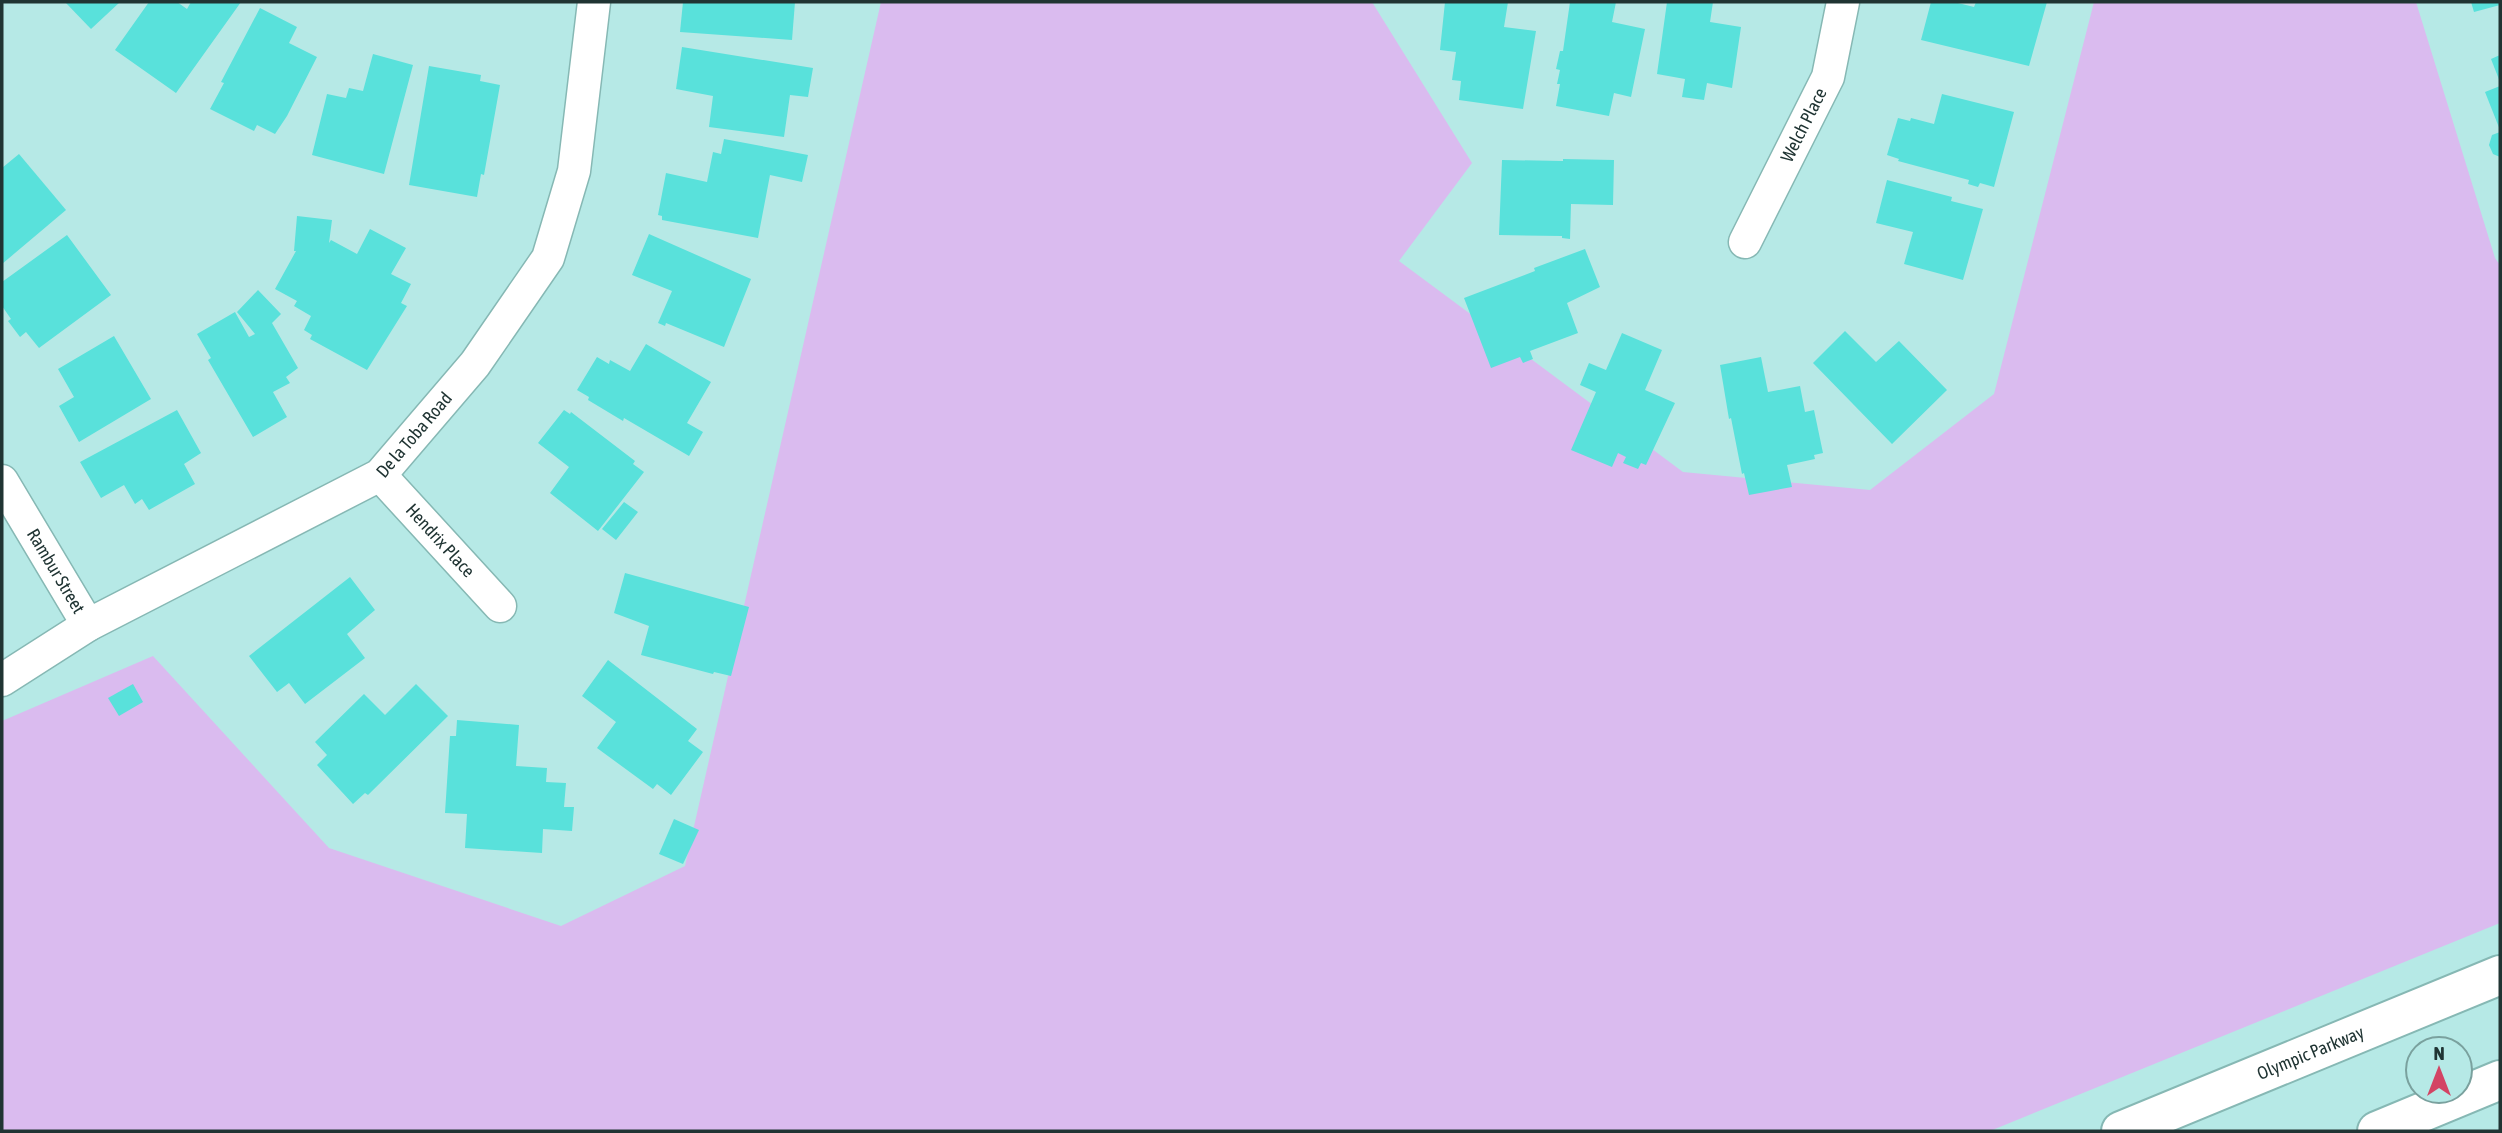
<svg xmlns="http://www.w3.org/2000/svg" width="2502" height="1133" viewBox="0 0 2502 1133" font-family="'Asap Condensed',sans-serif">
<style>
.green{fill:#dabbef}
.building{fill:#59e1db}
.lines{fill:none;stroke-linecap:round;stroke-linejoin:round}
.street-casing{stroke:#86b8b4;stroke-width:35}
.primary-casing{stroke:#86b8b4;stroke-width:42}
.street{stroke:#fff;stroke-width:32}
.primary{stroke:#fff;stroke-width:38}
.labels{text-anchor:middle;stroke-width:6;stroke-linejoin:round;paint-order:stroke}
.street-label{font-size:18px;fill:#203433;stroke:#b6e9e6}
</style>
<rect width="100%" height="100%" fill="#b6e9e6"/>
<path class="green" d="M881 2H1372L1472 163 1399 261 1683 472 1870 490 1994 394 2094 2H2416L2495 258 2500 265V923L1990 1131H2V721L153 656 329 848 561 926 685 866Z"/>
<g class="building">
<path d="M65 2H120L91 29Z"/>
<path d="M149 2H177L187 9 191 2H241L176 93 115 50Z"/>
<path d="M683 2H795L792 40 680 32Z"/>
<path d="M1445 2H1508L1504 27 1536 31 1523 109 1459 100 1461 81 1452 80 1456 52 1440 50Z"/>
<path d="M1570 2H1616L1612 22 1645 29 1631 97 1614 93 1609 116 1556 106 1560 84H1557L1560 70 1556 69 1560 51H1563Z"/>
<path d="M1667 2H1713L1710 22 1741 27 1732 88 1707 83 1704 100 1682 97 1685 79 1657 74Z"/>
<path d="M1931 2H1954L1974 7 1976 2H2047L2029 66 1921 40Z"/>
<path d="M2471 2H2500V5L2474 12Z"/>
<path d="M260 8 297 27 289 43 317 57 287 116 275 134 257 125 254 131 210 109 224 83 221 82Z"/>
<path d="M682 47 813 68 808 97 790 95 784 137 709 127 713 96 676 89Z"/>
<path d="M373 54 413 65 384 174 312 155 327 94 346 98 349 88 363 91Z"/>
<path d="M2500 55V82L2491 59Z"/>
<path d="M429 66 481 75 480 81 500 85 484 175 481 174 477 197 409 185Z"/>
<path d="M2500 86V130L2485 92Z"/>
<path d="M1942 94 2014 112 1994 187 1980 183 1978 187 1968 184 1969 180 1898 161 1899 159 1887 155 1898 118 1910 121 1911 118 1934 124Z"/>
<path d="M2500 132V157L2493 154 2489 145 2492 135Z"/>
<path d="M724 139 808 155 802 182 770 175 758 238 662 220V216L658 215 666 173 707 182 713 152 721 154Z"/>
<path d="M19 154 66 210 2 264V168Z"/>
<path d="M1563 159 1614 160 1613 205 1571 204 1570 239 1562 238V236L1499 235 1502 160 1563 161Z"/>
<path d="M1887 180 1952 197 1951 201 1983 209 1963 280 1904 264 1913 232 1876 223Z"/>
<path d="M297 216 332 220 329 243 331 240 357 254 370 229 406 248 391 274 411 284 401 303 407 306 367 370 310 339 312 335 304 330 311 316 294 306 297 301 275 289 296 251H294Z"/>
<path d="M649 234 751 279 724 347 666 323 665 326 658 323 672 291 632 275Z"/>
<path d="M67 235 111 295 39 348 26 332 20 337 8 321 11 319 2 306V282Z"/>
<path d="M1585 249 1600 287 1567 303 1578 333 1530 351 1533 359 1523 363 1520 357 1491 368 1464 298 1535 271 1534 268Z"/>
<path d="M258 290 281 314 272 323 298 368 286 377 290 383 273 392 287 417 253 437 208 360 211 358 197 334 235 312 249 337 255 334 237 312Z"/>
<path d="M1845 331 1876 362 1899 341 1947 390 1892 444 1813 363Z"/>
<path d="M1622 333 1662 350 1645 390 1675 403 1646 465 1641 463 1638 469 1623 463 1626 457 1618 453 1612 467 1571 450 1596 392 1580 385 1589 363 1606 370Z"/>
<path d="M114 336 151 399 79 442 59 406 74 397 58 369Z"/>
<path d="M646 344 711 382 687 423 703 432 689 456 624 418 623 421 588 400 589 397 577 390 597 357 609 364 610 360 630 371Z"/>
<path d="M1761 357 1768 392 1800 386 1805 412 1814 410 1823 453 1814 455 1815 459 1787 465 1792 487 1749 495 1744 473 1742 474 1731 418 1729 419 1720 365Z"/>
<path d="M177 410 201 453 184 464 195 484 149 510 142 499 135 504 124 485 101 498 80 462Z"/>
<path d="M564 410 570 414 571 412 635 461 633 464 644 472 598 531 550 493 569 467 538 443Z"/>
<path d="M624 502 638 512 616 540 602 529Z"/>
<path d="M625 573 749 607 731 676 714 672 713 674 641 655 649 626 614 613Z"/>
<path d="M350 577 375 610 347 634 365 658 305 704 289 683 277 692 249 656Z"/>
<path d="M608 660 697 729 688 741 703 752 671 795 657 784 653 789 597 748 616 722 582 696Z"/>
<path d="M133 684 143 702 119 716 108 698Z"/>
<path d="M416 684 448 716 368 795 365 793 353 804 317 765 327 755 315 742 364 694 385 715Z"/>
<path d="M457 720 519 725 516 766 547 768 546 782 566 783 564 807H574L572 831 543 829 542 853 465 848 467 814 445 813 450 736H456Z"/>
<path d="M674 819 699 830 683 864 659 854Z"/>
</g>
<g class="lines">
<defs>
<g id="street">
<path id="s1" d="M1745 242 1828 77 1843 2"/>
<path id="s2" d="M380 475 500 606"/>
<path id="s3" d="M2 481 88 625"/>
<path id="s4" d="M2 680 88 625 380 475 475 364 548 258 574 171 594 2"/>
</g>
<g id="primary">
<path id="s5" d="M2121 1131 2500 975"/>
<path d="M2377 1131 2500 1080"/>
</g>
</defs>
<use href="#street" class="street-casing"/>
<use href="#primary" class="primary-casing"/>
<use href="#street" class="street"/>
<use href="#primary" class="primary"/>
</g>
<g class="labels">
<g class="street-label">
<text dy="6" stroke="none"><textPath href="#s1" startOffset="131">Welch Place</textPath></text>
<text dy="6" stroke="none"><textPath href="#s4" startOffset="483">De la Toba Road</textPath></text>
<text dy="6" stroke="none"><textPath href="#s2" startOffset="89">Hendrix Place</textPath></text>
<text dy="6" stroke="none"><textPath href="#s3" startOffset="105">Rambur Street</textPath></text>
<text dy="6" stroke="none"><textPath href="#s5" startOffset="205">Olympic Parkway</textPath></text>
</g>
</g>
<rect width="2502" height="1133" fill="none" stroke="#203433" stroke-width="7"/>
<g transform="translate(2439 1070)"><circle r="33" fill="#b6e9e6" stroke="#7aa19e" stroke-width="2"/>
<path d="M0-5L12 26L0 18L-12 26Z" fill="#d34464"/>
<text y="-10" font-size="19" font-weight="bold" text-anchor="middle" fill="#203433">N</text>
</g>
</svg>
